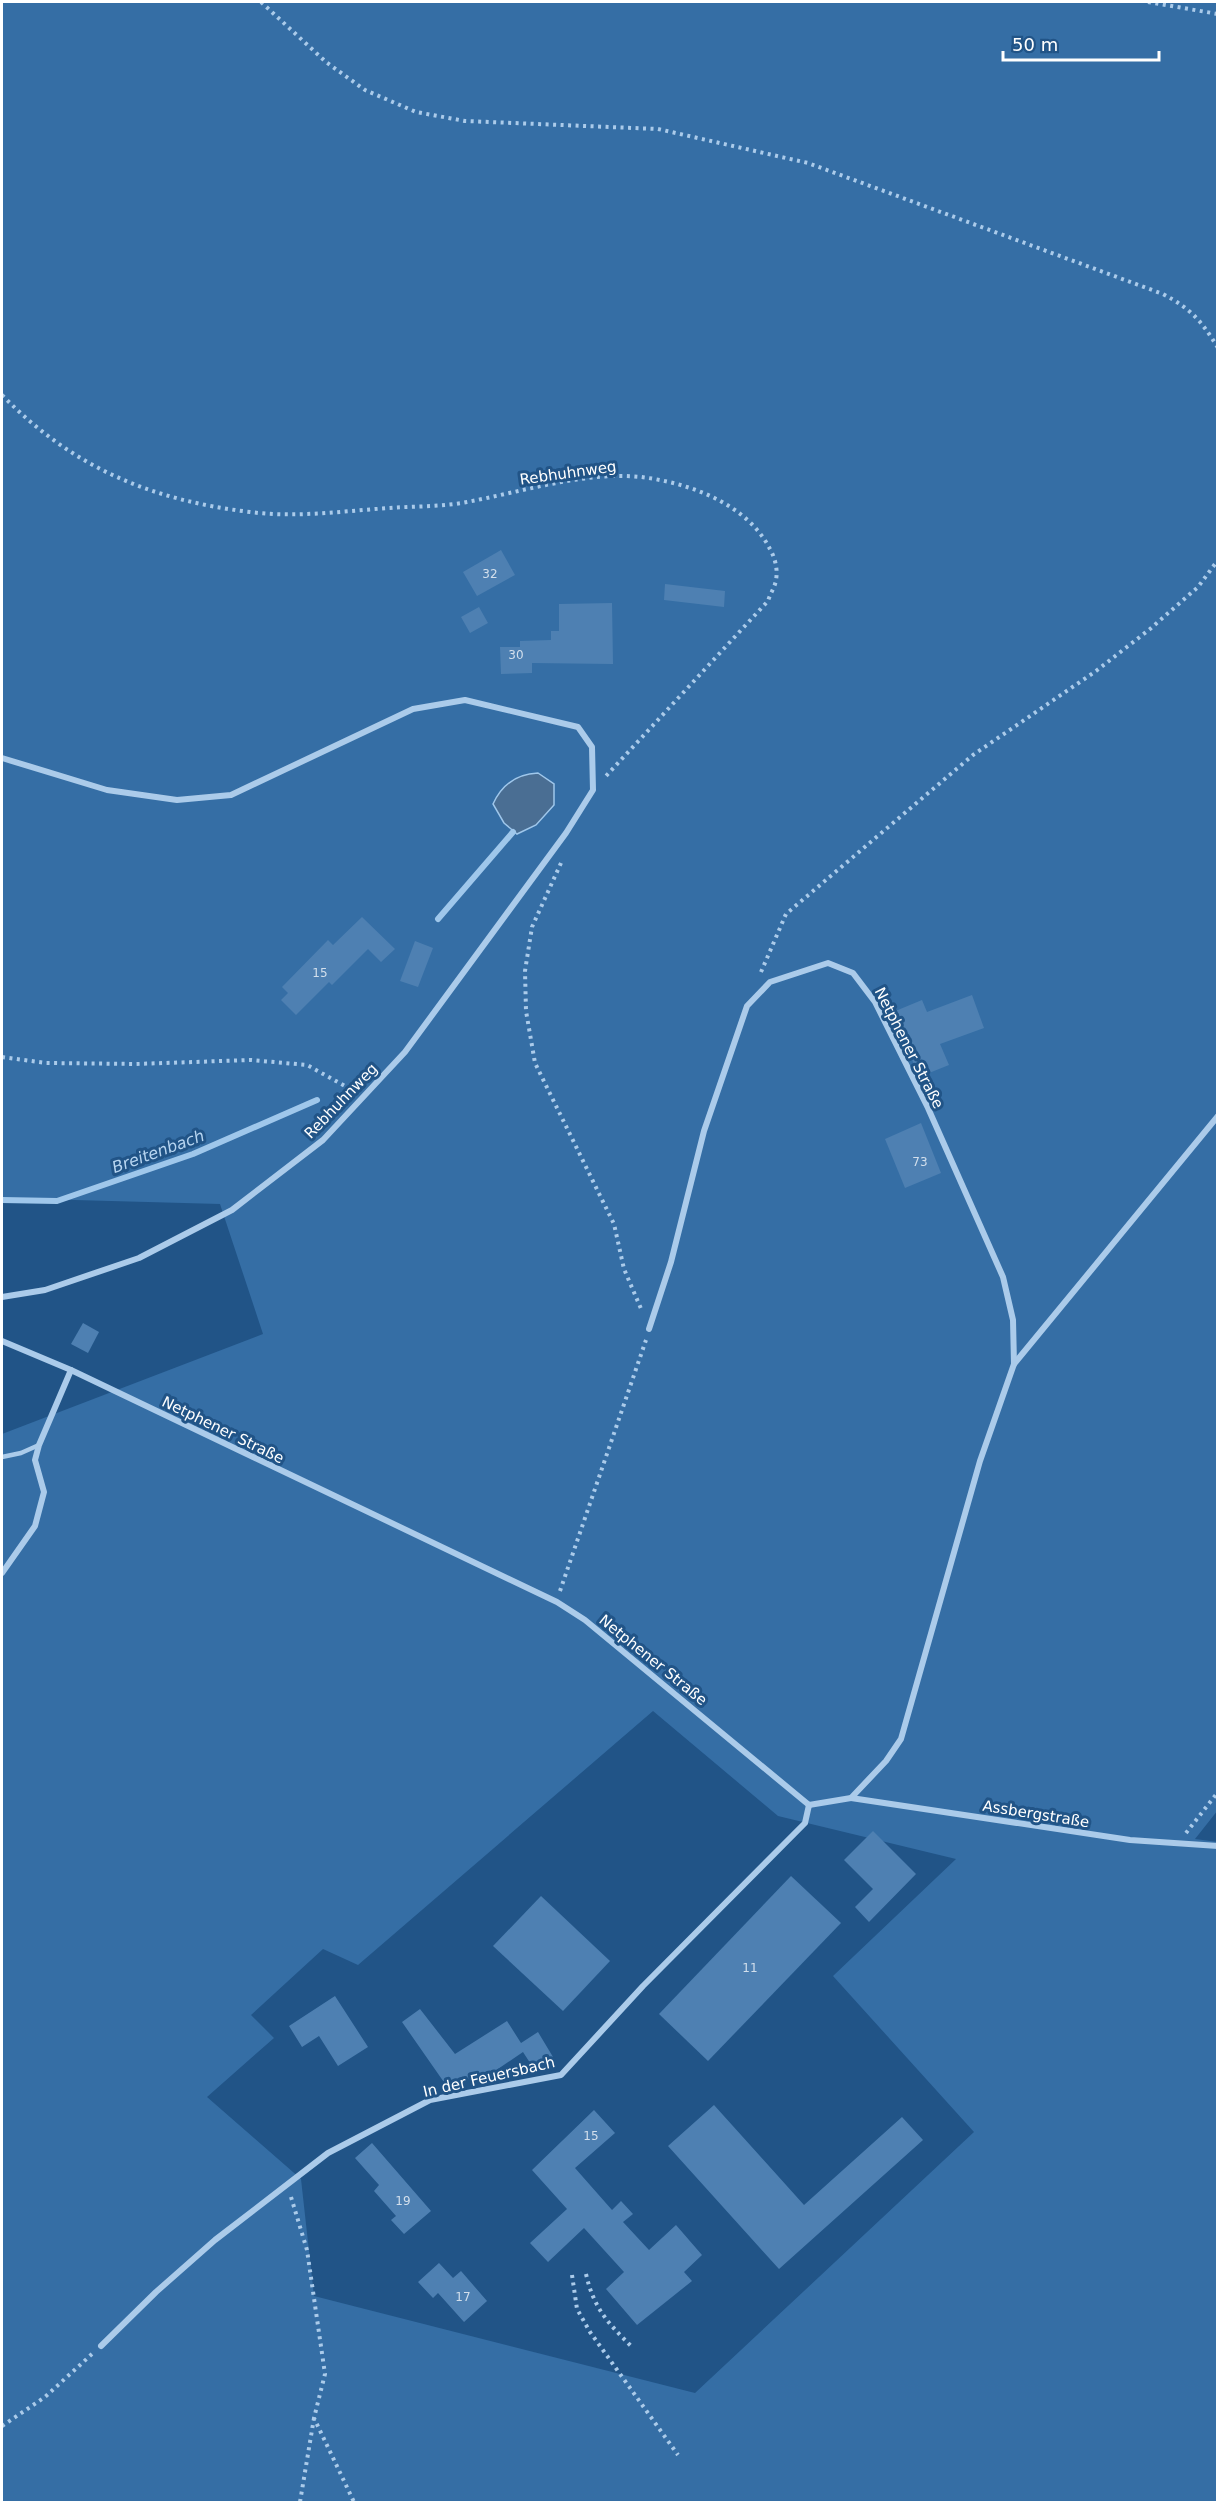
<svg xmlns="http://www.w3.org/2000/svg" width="1219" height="2504" viewBox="0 0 1219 2504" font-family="'DejaVu Sans',sans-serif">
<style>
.green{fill:#356ea5;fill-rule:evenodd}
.water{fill:#4a6e93;stroke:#9fc7eb;stroke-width:1.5}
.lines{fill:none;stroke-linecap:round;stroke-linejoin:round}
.stream{stroke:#9fc7eb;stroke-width:6}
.building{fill:#4e80b2}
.path{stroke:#abcbea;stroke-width:4;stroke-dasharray:3 4.5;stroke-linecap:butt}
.service{stroke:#abcbea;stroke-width:4.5}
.minor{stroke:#abcbea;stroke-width:6}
.labels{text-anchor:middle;stroke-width:6;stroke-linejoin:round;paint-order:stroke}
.number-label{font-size:12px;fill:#d3dfec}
.street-label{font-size:15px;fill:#fff;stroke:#215487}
.water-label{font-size:16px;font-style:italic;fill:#b7d5f1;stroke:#215487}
</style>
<rect width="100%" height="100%" fill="#215487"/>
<path class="green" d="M2 2H1217L1218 1810 1195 1839 1218 1842 1217 2502H2V1434L263 1334 220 1204 2 1198ZM653 1711 778 1816 956 1859 833 1976 974 2132 695 2393 314 2296 301 2179 207 2097 274 2038 251 2015 323 1949 358 1965Z"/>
<path class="water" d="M538 773 554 784V805L536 825 517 834 504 823 493 804C502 784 516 774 538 773Z"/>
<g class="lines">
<g class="stream">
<path d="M438 919 513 832"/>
<path d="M2 1200 57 1201 193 1154 317 1100"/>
</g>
</g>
<g class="building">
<path d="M501 550 515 575 477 596 463 572Z"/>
<path d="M665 584 725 591 724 607 664 600Z"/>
<path d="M612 603 613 664 532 663V673L501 674 500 647H520V641L551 640V631H559V604Z"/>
<path d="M479 607 488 623 470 633 461 617Z"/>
<path d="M362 917 395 949 381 962 368 949 332 985 329 982 296 1015 281 1000 288 993 282 987 328 940 333 945Z"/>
<path d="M415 941 433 948 418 987 400 981Z"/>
<path d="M972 995 984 1028 940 1044 949 1065 919 1077 893 1012 922 1000 927 1012Z"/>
<path d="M921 1123 941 1173 905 1188 885 1139Z"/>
<path d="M83 1323 99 1332 88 1353 71 1344Z"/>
<path d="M873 1831 916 1874 869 1922 855 1907 873 1889 844 1860Z"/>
<path d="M791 1876 841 1923 708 2061 659 2014Z"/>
<path d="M541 1896 610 1961 563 2011 493 1946Z"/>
<path d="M335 1996 368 2047 338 2066 319 2036 302 2047 289 2026Z"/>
<path d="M420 2009 455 2054 507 2021 521 2043 538 2032 553 2057 534 2069 523 2052 473 2086 468 2078 456 2086 455 2084 448 2088 402 2022Z"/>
<path d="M714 2105 804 2205 902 2117 923 2140 779 2269 668 2146Z"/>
<path d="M594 2110 615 2133 575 2168 612 2210 621 2201 633 2214 623 2222 649 2250 676 2225 702 2255 684 2272 692 2281 637 2325 606 2289 624 2272 584 2228 548 2262 530 2243 567 2209 532 2170Z"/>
<path d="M372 2143 431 2211 404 2234 391 2220 396 2216 374 2191 379 2185 355 2158Z"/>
<path d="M439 2263 453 2278 461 2271 487 2301 464 2322 438 2293 433 2298 418 2282Z"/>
</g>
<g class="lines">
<g class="path">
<path d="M261 2 326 62 365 90 416 112 465 121 658 129 808 163 1163 294C1191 309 1201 320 1218 348"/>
<path d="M1148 2 1218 14"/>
<path d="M2 395C72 467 150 500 250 512 296 518 343 511 390 508 415 506 442 507 467 502 521 492 586 471 641 477 690 483 747 504 770 549 775 558 778 569 776 580 775 587 770 594 768 601L606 776"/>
<path d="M561 863 532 927 525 971 526 1011 535 1063 614 1224 624 1269 642 1311"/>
<path d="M761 972 786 914 973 755 1096 671 1150 629 1198 587 1218 560"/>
<path d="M2 1057 46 1063 136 1064 251 1060 307 1065 354 1091"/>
<path d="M560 1591 646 1340"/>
<path d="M1186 1833 1218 1792"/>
<path d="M291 2197 307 2250 325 2374 314 2418 354 2502"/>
<path d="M586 2274C594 2309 608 2323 633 2348"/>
<path d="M572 2275 577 2309 590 2332 678 2455"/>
<path d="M2 2426 45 2397 92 2354"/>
<path d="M300 2502 314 2418"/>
</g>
<path class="service" d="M2 1457 21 1453 39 1445"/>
<g class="minor">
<path d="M2 758 107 790 177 800 231 795 413 709 465 700 578 727 592 747 593 790 566 833 405 1052 323 1140 232 1210 139 1258 45 1290 2 1297"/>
<path d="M649 1329 671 1262 704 1131 747 1006 770 982 828 963 853 973 875 1002 928 1108 1003 1277 1013 1320 1014 1364"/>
<path d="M2 1341 71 1370 557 1602 585 1620 809 1805 851 1798 886 1761 901 1739 980 1461 1014 1364 1218 1116"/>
<path d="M2 1573 35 1526 44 1492 35 1460 39 1445 71 1370"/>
<path d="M851 1798 1130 1840 1218 1846"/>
<path d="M101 2346 156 2292 215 2240 328 2153 430 2100 561 2075 643 1986 805 1823 809 1805"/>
</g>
</g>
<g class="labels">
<g class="number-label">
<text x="490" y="578">32</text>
<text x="516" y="659">30</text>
<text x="320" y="977">15</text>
<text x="920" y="1166">73</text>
<text x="750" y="1972">11</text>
<text x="591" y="2140">15</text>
<text x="403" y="2205">19</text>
<text x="463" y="2301">17</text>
</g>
<g class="street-label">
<text transform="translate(568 473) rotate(-8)" y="5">Rebhuhnweg</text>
<text transform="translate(909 1048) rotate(63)" y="5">Netphener Straße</text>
<text transform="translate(341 1101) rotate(-46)" y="5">Rebhuhnweg</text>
<text transform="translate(223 1430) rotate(26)" y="5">Netphener Straße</text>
<text transform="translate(653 1660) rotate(39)" y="5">Netphener Straße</text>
<text transform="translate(1036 1814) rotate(9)" y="5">Assbergstraße</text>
<text transform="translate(489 2077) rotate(-13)" y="5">In der Feuersbach</text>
</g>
<g class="water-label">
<text transform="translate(158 1151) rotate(-20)" y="6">Breitenbach</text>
</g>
</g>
<rect width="1219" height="2504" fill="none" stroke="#ffffff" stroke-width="6"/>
<path d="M1003 51v9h156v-9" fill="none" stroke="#ffffff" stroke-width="3"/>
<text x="1012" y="51" font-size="18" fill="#ffffff" stroke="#215487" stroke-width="4.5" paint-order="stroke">50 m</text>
</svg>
